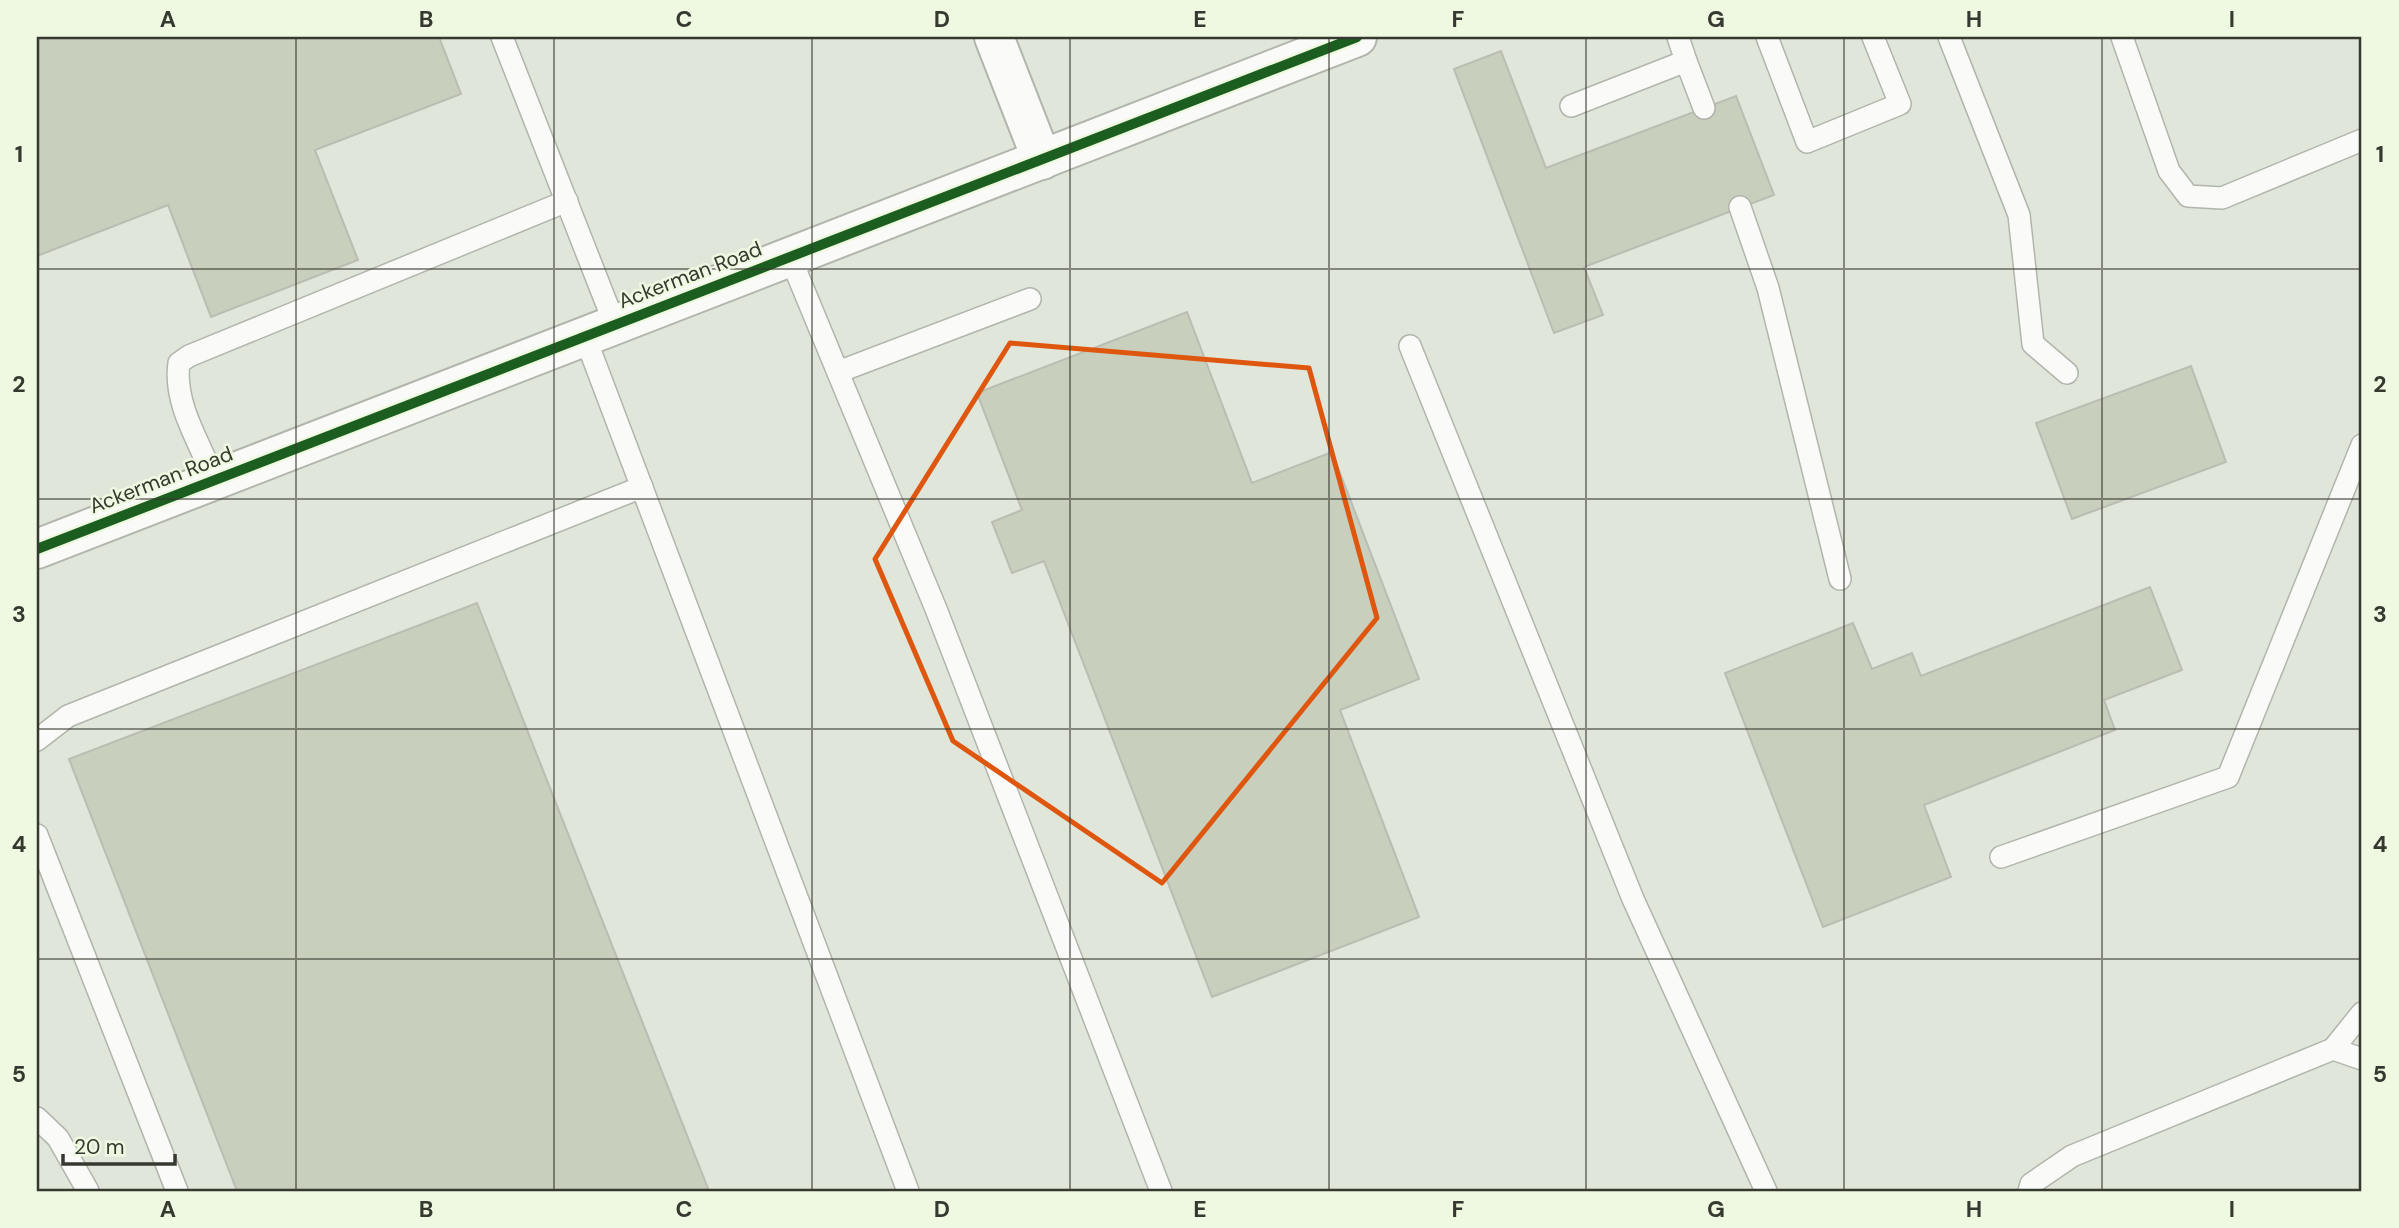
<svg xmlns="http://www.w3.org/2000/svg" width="2399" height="1228" viewBox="0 0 2399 1228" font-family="'DM Sans',sans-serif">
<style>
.building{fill:#c8cfbc;stroke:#b9bdb3;stroke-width:2}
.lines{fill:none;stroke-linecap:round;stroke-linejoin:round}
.lane-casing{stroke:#b1b5ac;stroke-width:24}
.street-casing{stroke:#b1b5ac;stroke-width:42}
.secondary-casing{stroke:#b1b5ac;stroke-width:42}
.lane{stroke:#fafbf9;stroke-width:21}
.street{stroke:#fafbf9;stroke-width:38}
.secondary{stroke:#fafbf9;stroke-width:38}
.cycleway-casing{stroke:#eff9e1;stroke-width:15}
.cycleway{stroke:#1b5e20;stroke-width:10}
.marked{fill:none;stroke:#df570e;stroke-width:5;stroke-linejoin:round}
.grid{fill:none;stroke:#363930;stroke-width:2;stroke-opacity:0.55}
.labels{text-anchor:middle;stroke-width:5;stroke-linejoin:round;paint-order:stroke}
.street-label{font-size:21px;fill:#363930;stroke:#eff9e1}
.neatline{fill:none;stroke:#363930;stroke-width:2.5}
.grid-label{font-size:23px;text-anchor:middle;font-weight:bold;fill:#363930}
</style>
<rect width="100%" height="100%" fill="#e1e6da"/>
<g class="building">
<path d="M37 37H439L461 94 315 150 358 260 211 317 168 205 37 256Z"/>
<path d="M1501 51 1546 168 1736 96 1774 195 1584 267 1603 315 1554 333 1454 69Z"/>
<path d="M1187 312 1252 483 1332 452 1419 679 1340 710 1419 917 1212 997 1044 561 1012 573 992 522 1022 510 977 393Z"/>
<path d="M2191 366 2226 462 2072 519 2036 423Z"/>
<path d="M2150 587 2182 670 2104 700 2115 730 1924 805 1951 877 1823 927 1725 673 1853 623 1872 669 1912 653 1921 676Z"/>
<path d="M477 603 709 1191H237L69 759Z"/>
</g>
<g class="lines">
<defs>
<g id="lane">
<path d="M502 37 615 325"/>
<path d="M1767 37 1807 142 1900 104 1873 37"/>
<path d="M1949 37 2019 215 2033 344 2067 373"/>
<path d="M2122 37 2169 171 2188 196 2222 198 2362 140"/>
<path d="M1686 61 1704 108"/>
<path d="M1571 106 1686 61 1678 37"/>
<path d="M1740 207 1768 288 1840 579"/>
<path d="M790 257 936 609 1161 1191"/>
<path d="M585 337 908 1191"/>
<path d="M1410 346 1633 899 1766 1191"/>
<path d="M838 372 1030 299"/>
<path d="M215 480C200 444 173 403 179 363L189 356 567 201"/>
<path d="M37 740 68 716 642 487"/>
<path d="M37 835 177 1191"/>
<path d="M2001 857 2228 777 2362 445"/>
<path d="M2333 1049 2362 1059"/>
<path d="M37 1118 58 1138 88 1191"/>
<path d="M2029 1191 2031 1184 2072 1156 2333 1049 2362 1013"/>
</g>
<path id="street" d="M994 37 1042 160"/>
<path id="secondary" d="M37 549 1357 37"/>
</defs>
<use href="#lane" class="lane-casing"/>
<use href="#street" class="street-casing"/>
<use href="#secondary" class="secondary-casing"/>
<use href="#lane" class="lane"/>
<use href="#street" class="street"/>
<use href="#secondary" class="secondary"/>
<defs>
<path id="cycleway" d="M37 549 1357 37"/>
</defs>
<use href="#cycleway" class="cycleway-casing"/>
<use href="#cycleway" class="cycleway"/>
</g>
<path class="marked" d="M1010 343 1309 368 1377 618 1162 883 953 741 875 559Z"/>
<path class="grid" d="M296 37V1191M554 37V1191M812 37V1191M1070 37V1191M1329 37V1191M1586 37V1191M1844 37V1191M2102 37V1191M37 269H2362M37 499H2362M37 729H2362M37 959H2362"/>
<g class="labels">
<g class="street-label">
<text transform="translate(690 275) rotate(-21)" y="7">Ackerman Road</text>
<text transform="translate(161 480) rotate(-21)" y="7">Ackerman Road</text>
</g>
</g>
<rect width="2399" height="1228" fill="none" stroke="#eff9e1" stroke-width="77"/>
<path d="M63 1154v10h112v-10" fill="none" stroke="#363930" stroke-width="3.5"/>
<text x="74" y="1154" font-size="21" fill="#363930" stroke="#eff9e1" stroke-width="5" paint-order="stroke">20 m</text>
<rect x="38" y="38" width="2322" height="1152" class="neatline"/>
<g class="grid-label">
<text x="168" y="27">A</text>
<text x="426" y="27">B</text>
<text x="684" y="27">C</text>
<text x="942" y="27">D</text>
<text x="1200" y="27">E</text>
<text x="1458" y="27">F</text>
<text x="1716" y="27">G</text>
<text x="1974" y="27">H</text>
<text x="2232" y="27">I</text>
<text x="19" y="162">1</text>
<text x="2380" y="162">1</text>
<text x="19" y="392">2</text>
<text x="2380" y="392">2</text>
<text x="19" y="622">3</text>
<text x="2380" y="622">3</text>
<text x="19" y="852">4</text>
<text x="2380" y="852">4</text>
<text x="19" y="1082">5</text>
<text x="2380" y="1082">5</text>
<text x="168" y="1217">A</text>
<text x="426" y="1217">B</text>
<text x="684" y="1217">C</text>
<text x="942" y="1217">D</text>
<text x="1200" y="1217">E</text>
<text x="1458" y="1217">F</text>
<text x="1716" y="1217">G</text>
<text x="1974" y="1217">H</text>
<text x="2232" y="1217">I</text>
</g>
</svg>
